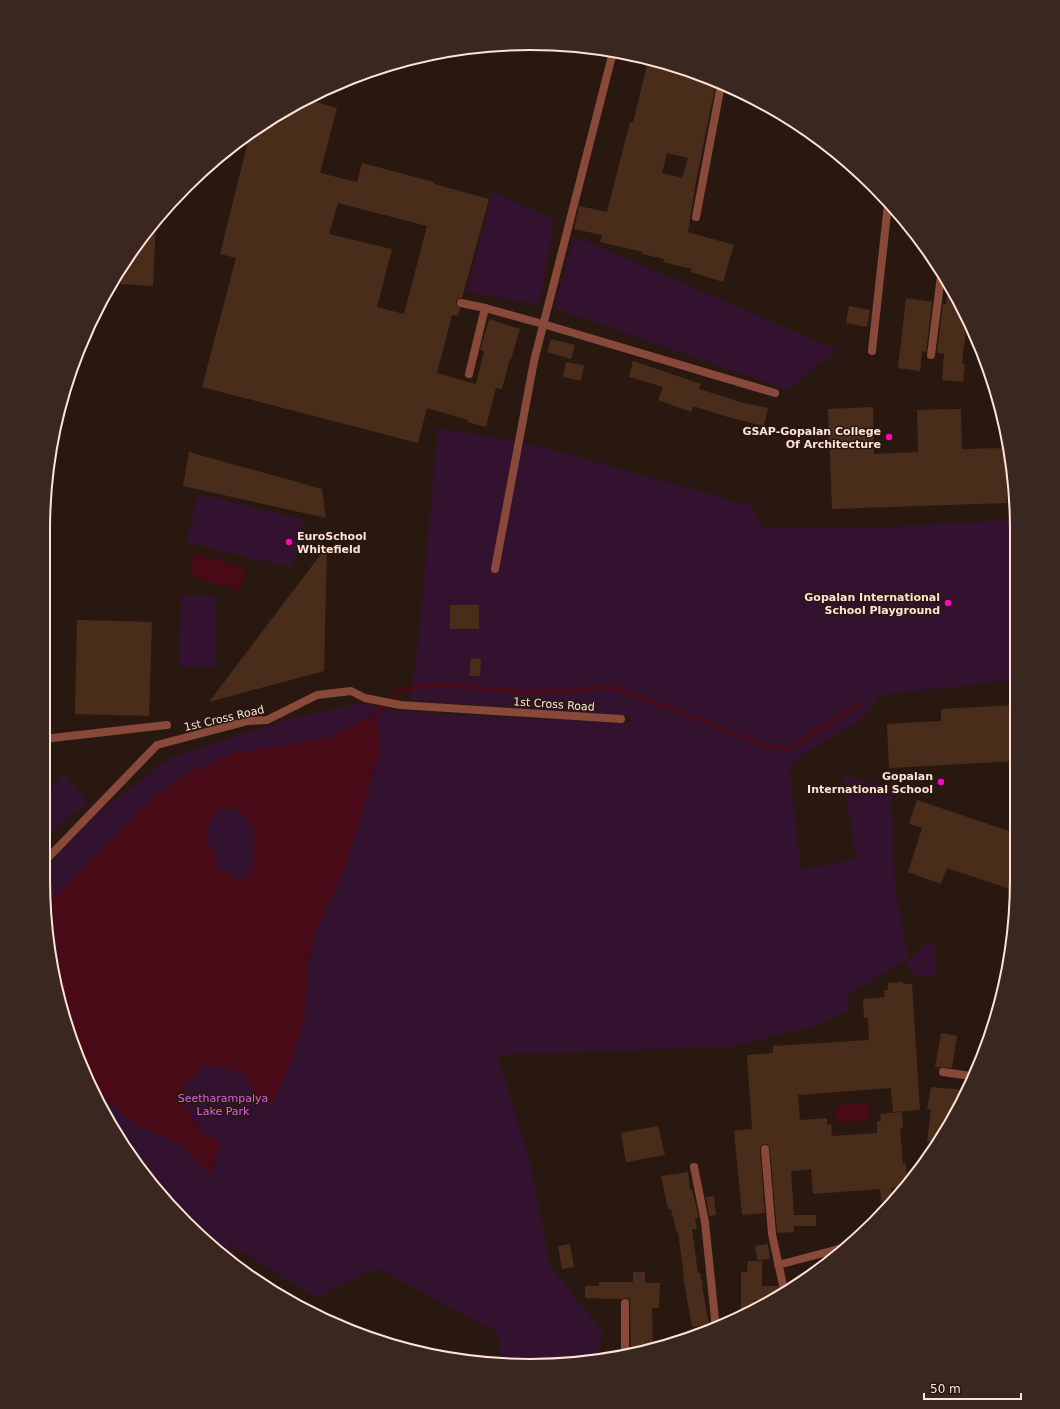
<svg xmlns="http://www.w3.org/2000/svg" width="1060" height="1409" viewBox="0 0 1060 1409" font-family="'DejaVu Sans',sans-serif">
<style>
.green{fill:#33122f}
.water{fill:#480a17;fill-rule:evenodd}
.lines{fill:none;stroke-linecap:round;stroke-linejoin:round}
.stream{stroke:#480a17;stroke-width:4}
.building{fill:#4a2c1b;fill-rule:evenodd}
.minor{stroke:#88483a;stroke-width:8}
.poi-dot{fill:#ff03c1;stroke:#291810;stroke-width:1.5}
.labels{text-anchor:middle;stroke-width:3;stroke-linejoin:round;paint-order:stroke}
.poi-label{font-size:11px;font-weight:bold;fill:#ffe2d7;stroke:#291810;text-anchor:end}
.street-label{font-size:11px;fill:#ffe2d7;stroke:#291810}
.park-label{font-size:11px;fill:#d560e2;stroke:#291810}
.rim{fill:none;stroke:#ffe2d7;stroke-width:2}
</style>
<rect width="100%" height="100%" fill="#291810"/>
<g class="green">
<path d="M493 192 555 220 539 304 466 292Z"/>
<path d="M574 236 838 350 787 390 554 308Z"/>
<path d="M438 428 536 445 752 506 763 528 882 527 1013 520 1014 680 880 695 863 719 798 758 790 770 801 870 856 859 842 774 891 789 895 887 909 958 847 996 850 1010 819 1025 730 1047 497 1055 530 1161 550 1266 603 1332 596 1359 562 1365 500 1361 498 1333 376 1268 316 1298 230 1244 244 1269 209 1245 177 1211 169 1198 148 1173 133 1159 108 1123 94 1088 135 1124 182 1145 198 1164 211 1173 220 1142 201 1131 186 1110 184 1087 203 1067 220 1066 243 1075 262 1103 305 1013 308 960 316 930 345 869 365 719 329 737 231 754 163 790 140 810 47 906 43 870 98 812 172 757 288 719 360 703 406 712 629 723 632 716 409 700 417 655Z"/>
<path d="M198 494 304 520 292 568 186 542Z"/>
<path d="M181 595 216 596 215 667H179Z"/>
<path d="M65 775 88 802 43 841V794Z"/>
<path d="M224 808C229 809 235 809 239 812 261 826 254 850 251 872L244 877 236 879 218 866 215 858 207 842 208 830 211 819Z"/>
<path d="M929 942 935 946V976H917L904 963 909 960Z"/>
</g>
<g class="water">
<path d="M195 554 246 568 240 590 189 576Z"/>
<path d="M365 719 375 720 380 732 379 753 345 869 316 930 308 960 305 1013 292 1061 273 1102 262 1103 243 1075 220 1066 203 1067 184 1087 186 1110 201 1131 220 1142 211 1173 198 1164 182 1145 135 1124 94 1088 60 1005 47 906 140 810 163 790 190 772 231 754 329 737ZM224 808C228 809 235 809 239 811 260 825 254 851 251 872L244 877 236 879 218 866 214 849 207 842 208 830 211 819Z"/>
<path d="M869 1103 870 1120 837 1122 836 1106Z"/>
<path d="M133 1159C150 1175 165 1191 177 1211L144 1176Z"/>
</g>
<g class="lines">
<path class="stream" d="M367 723 397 691 436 684 521 692 572 691 608 686 672 709 766 746 790 748 860 704"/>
</g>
<g class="building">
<path d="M648 60 687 69 716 82 696 181 688 232 734 245 723 282 691 272 692 269 663 262 664 259 642 254 643 252 600 242 602 235 574 229 579 206 607 212 630 122 633 123ZM667 153 688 158 682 178 662 173Z"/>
<path d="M305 99 337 108 320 173 357 182 362 163 434 182V184L489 199 462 298H459L456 302V305L460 308 458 316 452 315 437 373 476 384 484 351 480 350 489 319 520 329 511 359H510L502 389 496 388 486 427 468 422V420L427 408 418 443 202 387 236 258 220 254 250 133ZM338 203 427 226 404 314 377 307 392 249 329 234Z"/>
<path d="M156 222 153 286 121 284 116 275 125 259Z"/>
<path d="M948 289 967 320 962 364 965 365 963 382 942 380 944 354 937 353 943 304H946Z"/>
<path d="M906 298 932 302 926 352 922 351 920 371 898 368Z"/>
<path d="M849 306 870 310 867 327 846 323Z"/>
<path d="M551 339 575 345 571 359 547 352Z"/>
<path d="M633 361 701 384 699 389 744 403 768 408 764 426 731 418 693 406 691 412 658 400 663 387 629 377Z"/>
<path d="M566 362 584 365 581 381 563 377Z"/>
<path d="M873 407 874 454 918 452 917 410 961 409 962 449 1006 448 1007 503 832 509 828 409Z"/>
<path d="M189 452 322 489 326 518 183 486Z"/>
<path d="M327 546 324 671 209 702Z"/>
<rect x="450" y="605" width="29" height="24"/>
<path d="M77 620 152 622 149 716 75 714Z"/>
<path d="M471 658 481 659 480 676H469Z"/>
<path d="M1014 705 1015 761 889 768 887 724 941 721V709Z"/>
<path d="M917 800 1015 833 1016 891 947 868 941 884 908 872 922 828 909 824Z"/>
<path d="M903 982V984H912L920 1110 893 1112 891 1088 798 1095 800 1120 827 1118V1125L831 1124 832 1136 877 1133V1122L881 1121 880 1114 902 1112 903 1127 900 1128 903 1164 906 1163 907 1184 905 1187 891 1188 893 1203 883 1212 880 1189 813 1194 811 1169 791 1171 794 1215H816V1226H794V1232L777 1233 770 1149 768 1144H764L760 1146V1149L765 1213 742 1215 734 1131 752 1129 747 1055 773 1053V1046L869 1040 868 1018H864L863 999 885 997 884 990H888V983Z"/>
<path d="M941 1033 957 1036 952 1068 935 1067Z"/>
<path d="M931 1087 965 1090 952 1122 937 1143 927 1142 931 1109H927Z"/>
<path d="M658 1126 665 1155 626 1162 621 1133Z"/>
<path d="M688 1172 690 1190H692L699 1218H695L697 1229H692L698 1273H700L703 1286H702L709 1324 692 1327 683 1276H684L678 1232 677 1233 671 1209H668L661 1176Z"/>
<path d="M714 1196 716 1215 709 1216 706 1197Z"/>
<path d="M570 1244 574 1267 562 1269 558 1246Z"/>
<path d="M768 1244 770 1259 757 1260 755 1246Z"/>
<path d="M748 1261H762V1286H778L779 1293 766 1300H754V1307L741 1315V1272H747Z"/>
<path d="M633 1272H645V1283H660L659 1308H652L653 1348 631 1349 630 1299 625 1298 622 1299 585 1298V1286H599V1282H633Z"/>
</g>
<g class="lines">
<g class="minor">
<path d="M696 217 721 85"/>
<path d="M461 303 485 308"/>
<path d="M872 351 888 204"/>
<path d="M931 355 941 276"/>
<path d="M469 374 485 308 543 324 775 393"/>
<path d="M495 569 534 361 613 52"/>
<path d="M43 739 167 725"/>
<path d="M43 863 157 745 248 721 267 720 317 695 351 691 365 698 400 705 621 719"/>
<path d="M943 1072 971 1076"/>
<path d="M765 1149 772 1234 784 1290"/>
<path d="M694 1167 705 1222 716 1329"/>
<path d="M778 1265 835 1250 847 1246"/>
<path d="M625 1303V1355"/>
</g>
</g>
<g class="poi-dot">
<circle cx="889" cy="437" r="4"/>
<circle cx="289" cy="542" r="4"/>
<circle cx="948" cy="603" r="4"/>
<circle cx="941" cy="782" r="4"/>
</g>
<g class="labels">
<g class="poi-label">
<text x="881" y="435">GSAP-Gopalan College<tspan x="881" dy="13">Of Architecture</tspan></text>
<text x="297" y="540" text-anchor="start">EuroSchool<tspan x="297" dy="13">Whitefield</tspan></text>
<text x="940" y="601">Gopalan International<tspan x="940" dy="13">School Playground</tspan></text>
<text x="933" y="780">Gopalan<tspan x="933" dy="13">International School</tspan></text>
</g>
<g class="street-label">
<text transform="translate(554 704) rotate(4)" y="4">1st Cross Road</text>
<text transform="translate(224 718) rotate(-13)" y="4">1st Cross Road</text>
</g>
<g class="park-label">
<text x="223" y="1102">Seetharampalya<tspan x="223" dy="13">Lake Park</tspan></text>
</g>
</g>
<path d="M0 0H1060V1409H0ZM530 50H530A480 480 0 0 1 1010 530V879A480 480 0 0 1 530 1359H530A480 480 0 0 1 50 879V530A480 480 0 0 1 530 50Z" fill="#3a2820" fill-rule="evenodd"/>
<path class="rim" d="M530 50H530A480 480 0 0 1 1010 530V879A480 480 0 0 1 530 1359H530A480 480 0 0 1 50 879V530A480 480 0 0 1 530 50Z"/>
<path d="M924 1393v6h97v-6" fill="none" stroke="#ffe2d7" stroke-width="2"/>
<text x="930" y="1393" font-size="12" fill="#ffe2d7" stroke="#291810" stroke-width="3" paint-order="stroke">50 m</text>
</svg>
